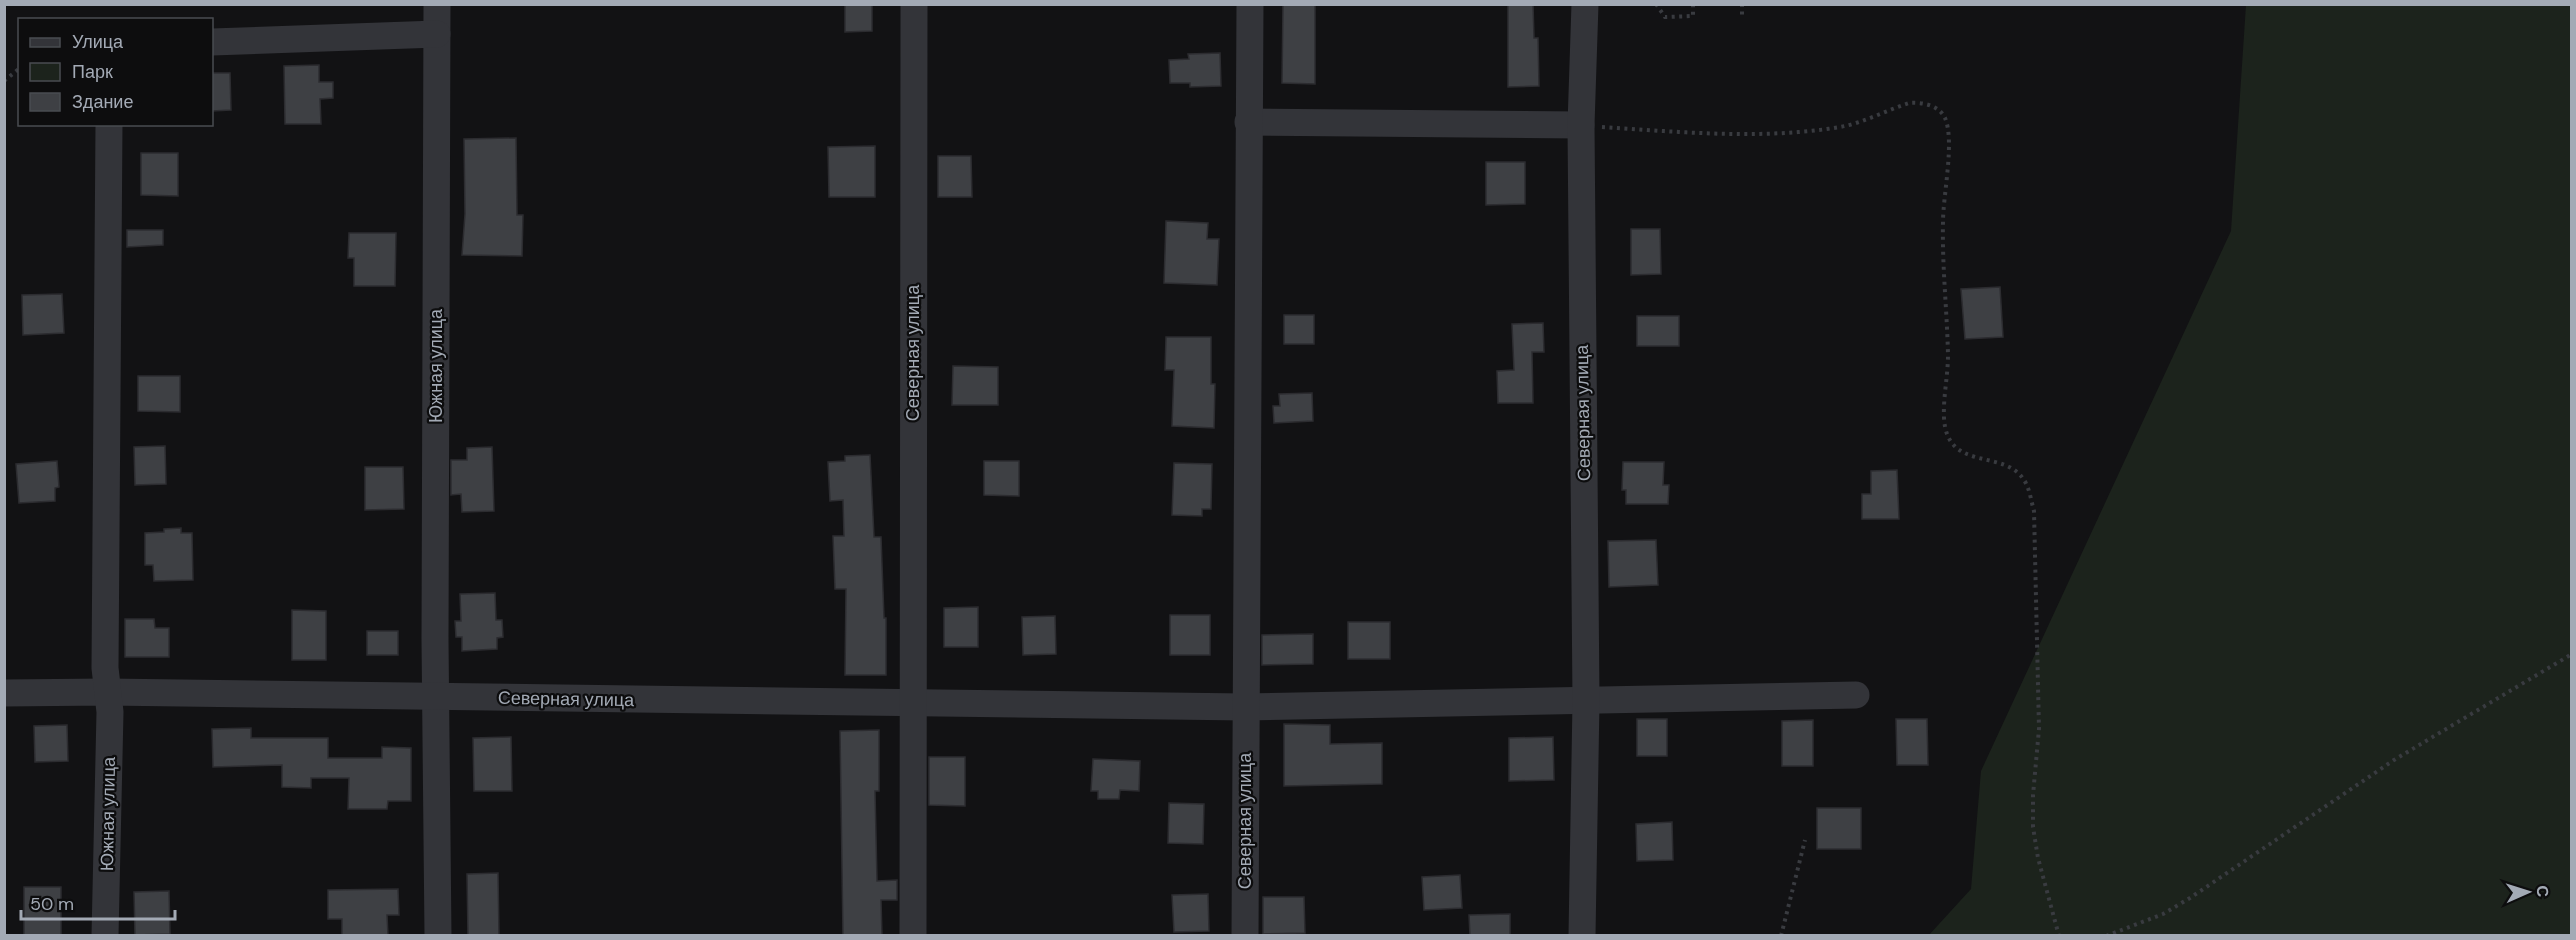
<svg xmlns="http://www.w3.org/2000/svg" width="2576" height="940" viewBox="0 0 2576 940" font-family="'DM Sans',sans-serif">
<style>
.green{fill:#1c231c}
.building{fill:#3e4044;stroke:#2c2c30;stroke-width:1.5}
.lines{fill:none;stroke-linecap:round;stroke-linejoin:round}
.path{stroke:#393b40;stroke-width:4;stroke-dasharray:3 4.5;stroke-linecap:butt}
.minor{stroke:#333439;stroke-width:27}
.labels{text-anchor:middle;stroke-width:4.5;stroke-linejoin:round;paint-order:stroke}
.street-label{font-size:18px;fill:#a3aab5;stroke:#0d0d0e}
</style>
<rect width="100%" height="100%" fill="#121214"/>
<path class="green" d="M2246 5H2571V935H1929L1971 889 1981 771 2231 231Z"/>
<g class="building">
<path d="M845 4H872V31L845 32Z"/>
<path d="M1283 4H1315V84L1282 83Z"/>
<path d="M1508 4H1533L1534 38H1538L1539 86 1508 87Z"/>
<path d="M1220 53 1221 86 1190 87V83H1170L1169 60 1189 59 1188 54Z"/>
<path d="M319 65V82H333V98L320 99 321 124H285L284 66Z"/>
<path d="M212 73H230L231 110 212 111Z"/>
<path d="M516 138 517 215H523L522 256 462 255 465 214 464 139Z"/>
<path d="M875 146V197H829L828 147Z"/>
<path d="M141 153H178V196L141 195Z"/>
<path d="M938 156H971L972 197H938Z"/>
<path d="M1486 162H1525V204L1486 205Z"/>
<path d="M1166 221 1208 223 1207 239H1219L1217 285 1164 283Z"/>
<path d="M1631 229H1660L1661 274 1631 275Z"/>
<path d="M127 230H163V245L127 247Z"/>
<path d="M349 233H396L395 286H354V258H348Z"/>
<path d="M2000 287 2003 337 1965 339 1961 289Z"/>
<path d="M62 294 64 333 23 335 22 295Z"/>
<rect x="1284" y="315" width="30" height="29"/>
<rect x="1637" y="316" width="42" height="30"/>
<path d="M1543 323 1544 352H1532L1533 403H1498L1497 371 1514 370 1512 324Z"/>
<path d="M1166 337H1211V384H1215L1214 428 1172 426 1174 370H1165Z"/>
<path d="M953 366 998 367V405H952Z"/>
<path d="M138 376H180V412L138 411Z"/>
<path d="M1312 393 1313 421 1274 423 1273 406H1280L1279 394Z"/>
<path d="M165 446 166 484 135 485 134 447Z"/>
<path d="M492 447 494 511 462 512 461 494 451 495V460H467V448Z"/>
<path d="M870 455 874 537H881L884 618H886V675H845L846 589H835L833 536H844L843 500 830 501 828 462 845 461V456Z"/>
<path d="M57 461 59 487 55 488V501L19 503 16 464Z"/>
<path d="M984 461H1019V496L984 495Z"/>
<path d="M1623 462H1664L1663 485H1669L1668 504H1626V490H1622Z"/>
<path d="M1174 463 1212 464 1211 509H1202V516L1172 515Z"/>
<path d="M365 467H403L404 509 365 510Z"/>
<path d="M1897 470 1899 519H1862V494H1871V471Z"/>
<path d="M181 528V533H192L193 580 154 581 153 565H145V533L164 532V529Z"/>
<path d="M1656 540 1658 585 1609 587 1608 541Z"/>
<path d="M495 593 496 620H502L503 637 497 638V649L462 651V637H456L455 621H461L460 594Z"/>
<path d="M978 607V647H944V608Z"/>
<path d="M292 610 326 611V660H292Z"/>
<rect x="1170" y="615" width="40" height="40"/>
<path d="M1055 616 1056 654 1023 655 1022 617Z"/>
<path d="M125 619H154L155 628H169V657H125Z"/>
<rect x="1348" y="622" width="42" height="37"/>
<rect x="367" y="631" width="31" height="24"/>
<path d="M1313 634V664L1262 665V635Z"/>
<rect x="1637" y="719" width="30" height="37"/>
<path d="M1896 719H1927L1928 765H1897Z"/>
<path d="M1813 720V766H1782V721Z"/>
<path d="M1284 724 1330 725V744L1382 743V784L1284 786Z"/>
<path d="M67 725 68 761 35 762 34 726Z"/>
<path d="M251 728V738H328V758H382V747L411 748V801H388L387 809H348L349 778H311V788L282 787V765L213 767 212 729Z"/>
<path d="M879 730V791H875L877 881 897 880V900H881L882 936H843L840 731Z"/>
<path d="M511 737 512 791H474L473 738Z"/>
<path d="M1553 737 1554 780 1509 781V738Z"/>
<path d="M929 757H965V806L929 805Z"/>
<path d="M1093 759 1140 761 1139 791 1120 790 1119 799H1098V791H1091Z"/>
<path d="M1169 803 1204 804 1203 844 1168 843Z"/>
<rect x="1817" y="808" width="44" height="41"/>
<path d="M1672 822 1673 860 1637 861 1636 824Z"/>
<path d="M498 873 499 936H468L467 874Z"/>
<path d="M1460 875 1462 908 1424 910 1422 877Z"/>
<rect x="24" y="887" width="37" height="49"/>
<path d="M398 889 399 915H387L388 936H342V919H328V890Z"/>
<path d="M169 891 170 934 135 935 134 892Z"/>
<path d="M1208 894 1209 931 1174 932 1172 895Z"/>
<path d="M1263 897H1304L1305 933 1263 934Z"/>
<path d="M1510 914V936H1470L1469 915Z"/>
</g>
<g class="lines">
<g class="path">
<path d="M1656 4 1665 17 1693 16V4"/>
<path d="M1742 4V16"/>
<path d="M4 81 20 68"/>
<path d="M1602 127C1681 132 1762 140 1840 127 1863 123 1887 110 1909 103 1922 102 1939 105 1945 118 1955 141 1943 195 1943 222 1942 266 1947 310 1948 355 1948 376 1943 397 1944 418 1947 473 2004 448 2024 480 2030 489 2031 501 2034 511L2039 729 2033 795V827L2038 858 2059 936"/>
<path d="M1781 936 1805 840"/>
<path d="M2106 936 2163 914 2190 898 2394 760 2572 654"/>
</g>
<g class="minor">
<path d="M437 4 435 640 438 936"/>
<path d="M212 42 437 34"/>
<path d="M1248 122 1581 125"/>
<path d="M4 693 107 692 1245 707 1856 695"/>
<path d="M105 936 110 712 105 668 109 124"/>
<path d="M913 936 914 4"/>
<path d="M1245 936 1250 4"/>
<path d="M1582 936 1586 701 1581 125 1585 4"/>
</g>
</g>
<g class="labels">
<g class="street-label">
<text transform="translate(913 353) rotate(-90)" y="6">Северная улица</text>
<text transform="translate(436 366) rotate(-90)" y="6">Южная улица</text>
<text transform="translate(1583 413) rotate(-91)" y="6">Северная улица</text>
<text transform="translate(566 699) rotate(1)" y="6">Северная улица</text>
<text transform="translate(108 814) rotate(-89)" y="6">Южная улица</text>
<text transform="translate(1245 821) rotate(-90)" y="6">Северная улица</text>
</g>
</g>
<rect width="2576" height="940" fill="none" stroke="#a3aab5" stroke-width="12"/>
<rect x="18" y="18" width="195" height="108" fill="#0d0d0e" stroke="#494c51" stroke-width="1.5"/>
<rect x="30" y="38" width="30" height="9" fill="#333439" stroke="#494c51" stroke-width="1.5"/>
<text x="72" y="48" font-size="18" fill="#a3aab5">Улица</text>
<rect x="30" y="63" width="30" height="18" fill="#1c231c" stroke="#494c51" stroke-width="1.5"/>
<text x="72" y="78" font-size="18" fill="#a3aab5">Парк</text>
<rect x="30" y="93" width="30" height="18" fill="#3e4044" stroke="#494c51" stroke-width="1.5"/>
<text x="72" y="108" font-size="18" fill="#a3aab5">Здание</text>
<g transform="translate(2528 892) rotate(87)" stroke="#0d0d0e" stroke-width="4.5" paint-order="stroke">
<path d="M0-4.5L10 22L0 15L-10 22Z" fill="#a3aab5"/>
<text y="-9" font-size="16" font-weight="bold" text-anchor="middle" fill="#a3aab5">С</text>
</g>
<path d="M21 910v9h154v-9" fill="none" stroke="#a3aab5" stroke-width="3"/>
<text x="30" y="910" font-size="18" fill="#a3aab5" stroke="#0d0d0e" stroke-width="4.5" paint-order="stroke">50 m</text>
</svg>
